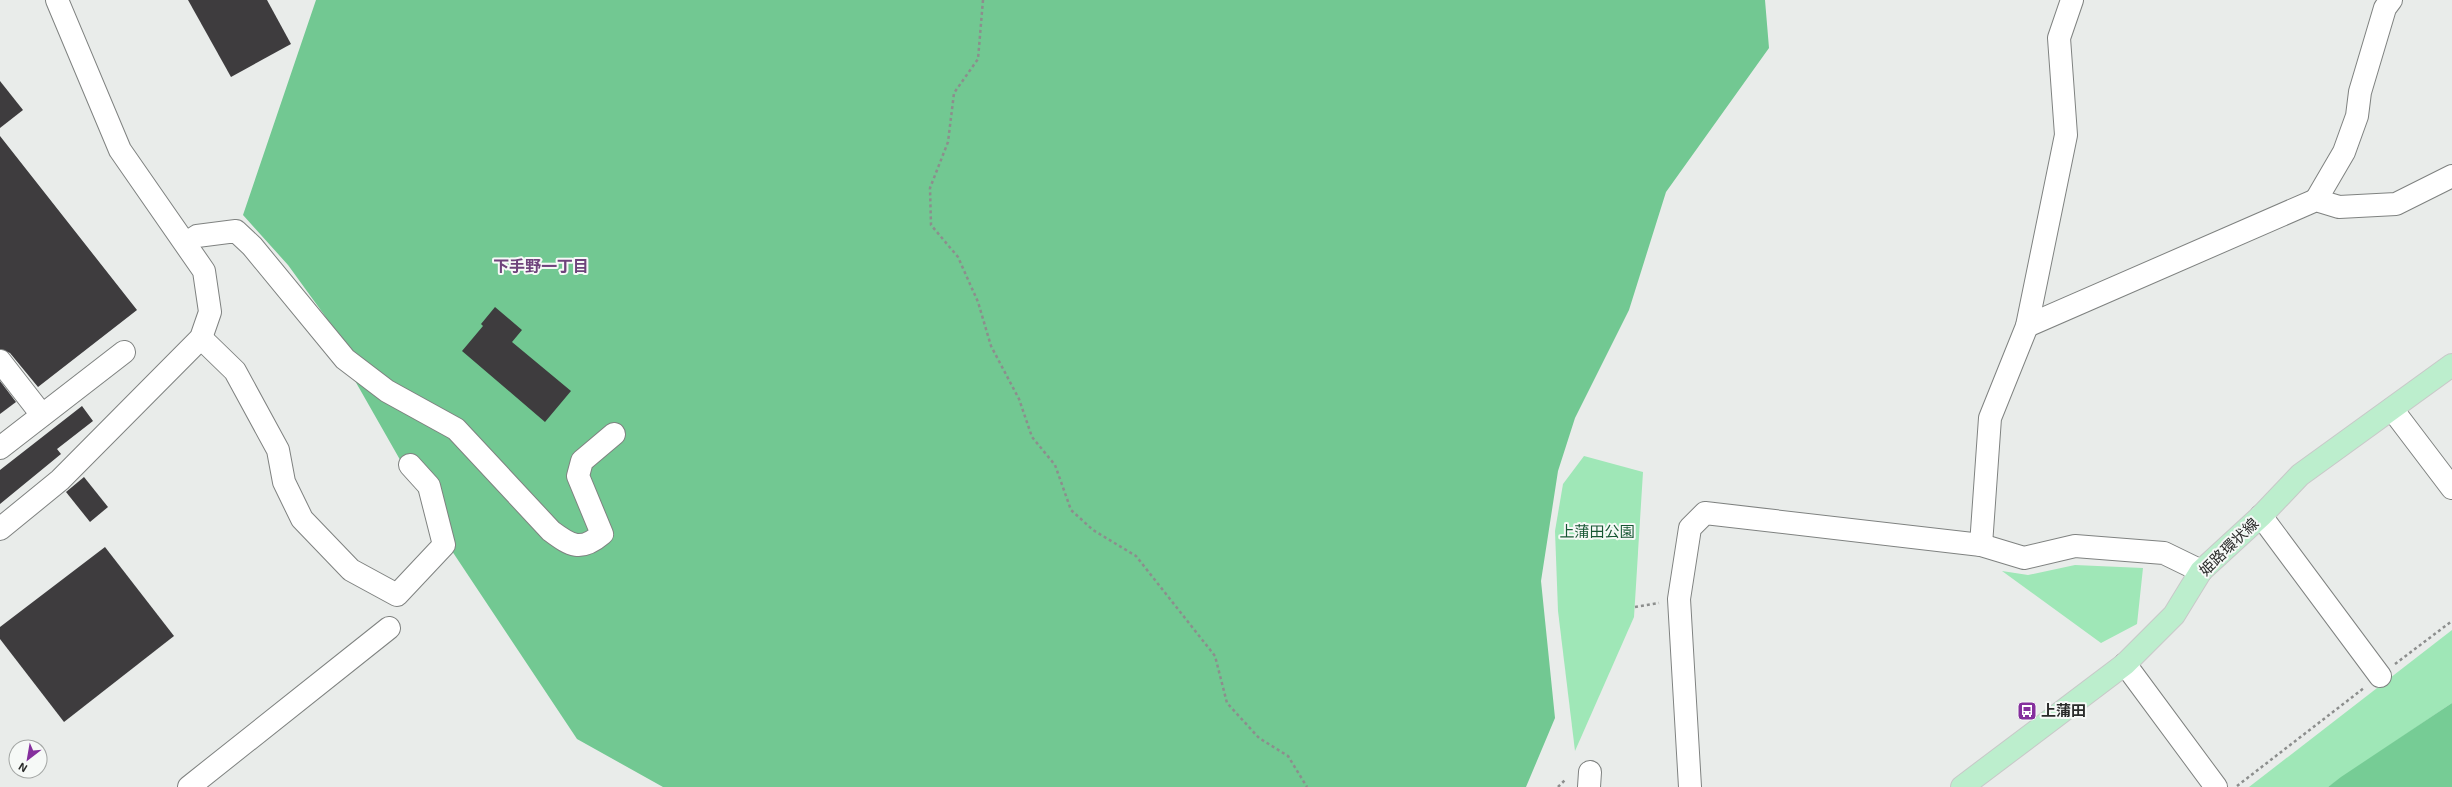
<svg xmlns="http://www.w3.org/2000/svg" width="2452" height="787" viewBox="0 0 2452 787" font-family="'Exo 2','Noto Sans JP',sans-serif">
<style>
.green{fill:#9fe7b7}
.forest{fill:#72c892}
.water{fill:#76cc95}
.building{fill:#3e3c3e}
.lines{fill:none;stroke-linecap:round;stroke-linejoin:round}
.minor-casing{stroke:#7f8280;stroke-width:24}
.major-casing{stroke:#c8c8c8;stroke-width:24}
.path{stroke:#8c8e8d;stroke-width:2.5;stroke-dasharray:3 3;stroke-linecap:butt}
.minor{stroke:#fff;stroke-width:22}
.major{stroke:#bceecd;stroke-width:22}
.labels{text-anchor:middle;stroke-width:4;stroke-linejoin:round;paint-order:stroke}
.park-label{font-size:15px;fill:#175733;stroke:#f6f9f7}
.street-label{font-size:15px;fill:#2a2b2a;stroke:#f6f9f7}
.poi-label{font-size:15px;font-weight:bold;fill:#2a2b2a;stroke:#f6f9f7;text-anchor:start}
.neighbourhood-label{font-size:16px;font-weight:bold;fill:#6e437b;stroke:#f6f9f7}
</style>
<rect width="100%" height="100%" fill="#e9ecea"/>
<g class="green">
<path d="M1584 456 1643 472 1634 617 1575 751 1558 611 1555 531 1563 484Z"/>
<path d="M2075 565 2143 568 2137 624 2101 643 2002 571 2028 575Z"/>
<path d="M2452 630V703L2328 787H2249Z"/>
</g>
<path class="forest" d="M316 0H1765L1769 48 1666 192 1629 310 1575 418 1558 471 1541 581 1555 718 1526 787H663L577 739 452 551 354 379 325 316 288 265 243 215Z"/>
<path class="water" d="M2452 703V787H2328L2341 777Z"/>
<g class="building">
<path d="M188 0H267L291 44 231 77Z"/>
<path d="M0 81 23 110 0 128Z"/>
<path d="M0 136 137 310 38 387 10 353 0 349Z"/>
<path d="M495 307 522 330 512 342 571 391 545 422 462 351 483 326 481 324Z"/>
<path d="M0 381 16 402 0 414Z"/>
<path d="M82 406 93 421 57 449 61 454 0 504V470Z"/>
<path d="M84 477 108 507 90 522 66 492Z"/>
<path d="M105 547 174 636 64 722 0 639V627Z"/>
</g>
<g class="lines">
<defs>
<g id="minor">
<path d="M2316 200 2344 152 2357 116 2360 92 2385 8 2391 0"/>
<path d="M186 243 197 236 236 231 252 246 345 359 387 391 456 429 551 531C571 546 581 552 602 534L578 476 582 461 614 434"/>
<path d="M2027 326 2316 200 2339 207 2396 204 2452 176"/>
<path d="M201 338 235 371 278 450 284 482 302 519 351 570 397 595 444 545 429 486 410 465"/>
<path d="M0 361 42 415"/>
<path d="M2392 409 2452 488"/>
<path d="M0 448 124 352"/>
<path d="M2261 516 2380 676"/>
<path d="M0 529 60 480 201 338 210 312 204 271 120 150 57 0"/>
<path d="M1981 545 1990 418 2027 326 2066 135 2059 38 2072 0"/>
<path d="M2125 664 2216 787"/>
<path d="M189 787 389 628"/>
<path d="M1589 787 1590 772"/>
<path d="M1690 787 1679 599 1690 528 1705 513 1981 545 2024 558 2075 546 2164 553 2201 571"/>
</g>
<path id="major" d="M1962 787 2125 664 2174 615 2201 571 2261 516 2300 475 2452 365"/>
</defs>
<use href="#minor" class="minor-casing"/>
<use href="#major" class="major-casing"/>
<g class="path">
<path d="M983 0 978 59 954 93 948 142 930 188 931 225 958 257 978 302 991 346 1019 399 1032 437 1055 465 1071 510 1093 530 1136 556 1215 656 1227 703 1259 738 1288 756 1307 787"/>
<path d="M1635 607 1659 603"/>
<path d="M2395 664 2452 621"/>
<path d="M2237 786 2364 688"/>
<path d="M1558 787 1565 780"/>
</g>
<use href="#minor" class="minor"/>
<use href="#major" class="major"/>
</g>
<defs>
<symbol id="bus-square" viewBox="-11 -11 22 22"><rect x="-9" y="-9" width="18" height="18" rx="4" fill="#852f9d" stroke="#f6f9f7"/><path d="M-5-6H5V4H4V6H2V4H-2V6H-4V4H-5ZM-3.5-4V0h7V-4ZM-3.5 1.2v1.5H-2V1.2ZM2 1.2v1.5H3.5V1.2Z" fill="#fff"/></symbol>
</defs>
<g fill-rule="evenodd">
<use href="#bus-square" x="2016" y="700" width="22" height="22"/>
</g>
<g class="labels">
<g class="park-label">
<text x="1597" y="537">上蒲田公園</text>
</g>
<g class="street-label">
<text transform="translate(2229 547) rotate(-44)" y="5">姫路環状線</text>
</g>
<g class="poi-label">
<text x="2041" y="716">上蒲田</text>
</g>
<g class="neighbourhood-label">
<text x="541" y="272">下手野一丁目</text>
</g>
</g>
<g transform="translate(28 759) rotate(211)"><circle r="19" fill="#f6f9f7" stroke="#a4a7a5"/>
<path d="M0-3L7 15L0 10L-7 15Z" fill="#852f9d"/>
<text y="-6" font-size="11" font-weight="bold" text-anchor="middle" fill="#2a2b2a">N</text>
</g>
</svg>
